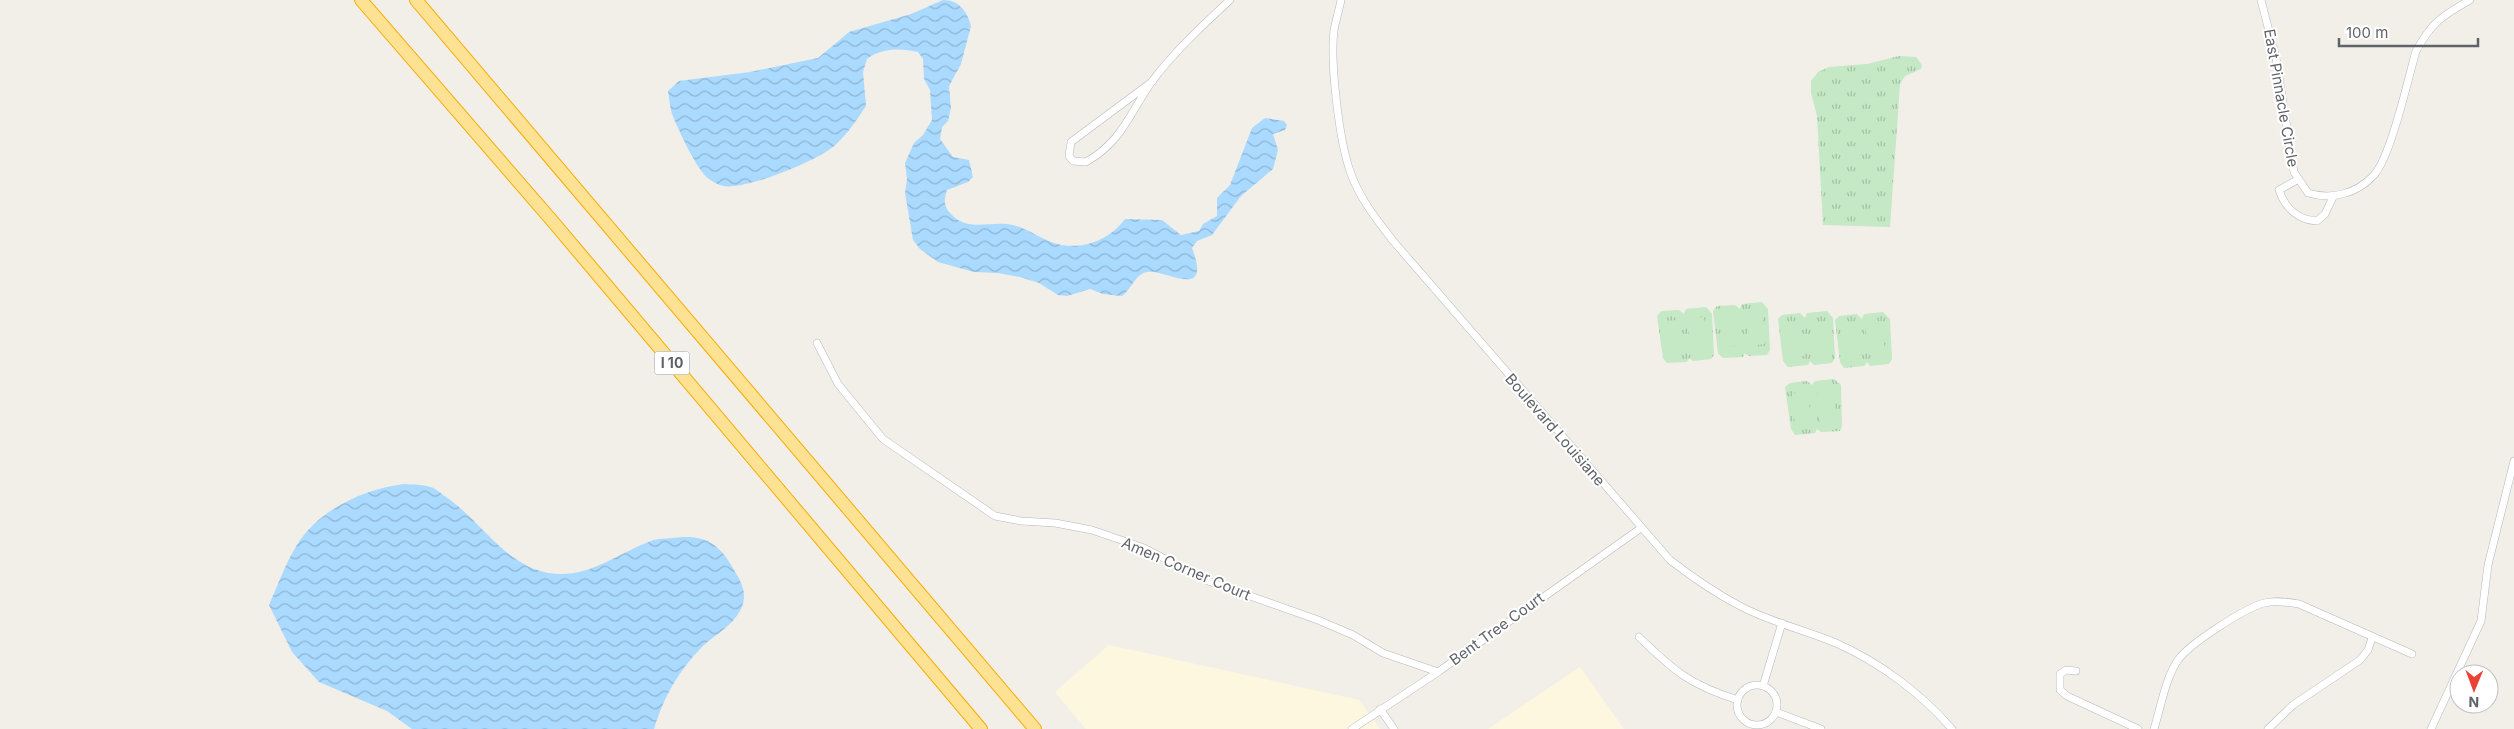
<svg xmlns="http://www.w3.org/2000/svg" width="2514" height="729" viewBox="0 0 2514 729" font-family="Inter,sans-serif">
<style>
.commercial{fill:#fef7e0}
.grass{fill:url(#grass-tufts)}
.garden{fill:#c5e8c5}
.water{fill:url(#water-waves)}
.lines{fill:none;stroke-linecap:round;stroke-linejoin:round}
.minor-casing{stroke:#b5b8bc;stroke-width:8}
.motorway-casing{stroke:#f9ab00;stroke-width:14}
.minor{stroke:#fff;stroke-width:7}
.motorway{stroke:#fde293;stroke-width:12}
.labels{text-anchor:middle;stroke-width:4;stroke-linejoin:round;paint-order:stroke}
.shield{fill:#fff;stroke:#8f9295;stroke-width:1}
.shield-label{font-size:14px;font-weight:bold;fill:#5f6368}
.street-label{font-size:15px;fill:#5f6368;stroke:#fff}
</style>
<defs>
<pattern id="grass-tufts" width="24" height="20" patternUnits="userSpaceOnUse" patternTransform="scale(1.25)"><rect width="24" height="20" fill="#c5e8c5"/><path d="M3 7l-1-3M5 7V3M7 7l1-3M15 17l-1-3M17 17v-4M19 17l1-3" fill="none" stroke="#a3c0a4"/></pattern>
<pattern id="water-waves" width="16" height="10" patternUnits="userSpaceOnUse" patternTransform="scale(1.25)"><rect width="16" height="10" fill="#aadaff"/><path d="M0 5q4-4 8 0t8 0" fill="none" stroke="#8eb4d2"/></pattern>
</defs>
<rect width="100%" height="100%" fill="#f1efe8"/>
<g class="commercial">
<path d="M1109 645 1359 700 1380 729H1086L1055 692Z"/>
<path d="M1580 667 1624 729H1488Z"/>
</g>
<g class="grass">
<path d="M1899 56 1916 57 1922 65 1921 69 1905 76 1900 84 1890 227 1823 225 1817 116 1811 93V81L1818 72 1829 67 1867 64Z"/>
<path d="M1762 302 1768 309 1770 350 1767 355 1749 356 1745 353 1743 357 1723 358 1718 353 1713 311 1717 306 1735 305 1740 309 1742 304Z"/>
<path d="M1706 307 1712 314 1714 355 1711 359 1693 361 1689 358 1687 362 1667 363 1663 358 1657 316 1661 311 1679 310 1684 314 1686 309Z"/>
<path d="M1827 311 1833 318 1835 358 1832 363 1814 365 1810 361 1808 365 1788 367 1783 361 1778 319 1782 315 1800 313 1805 318 1807 313Z"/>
<path d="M1883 312 1890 319 1892 359 1889 364 1870 366 1867 362 1864 366 1844 368 1840 362 1835 320 1839 316 1857 314 1862 319 1864 314Z"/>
<path d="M1834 379 1841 385 1842 426 1840 431 1821 432 1817 429 1815 433 1795 435 1791 429 1785 387 1790 383 1807 381 1812 385 1815 381Z"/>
</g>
<g class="garden">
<path d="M1762 312 1765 344 1749 346 1745 313Z"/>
<path d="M1736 313 1740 345 1724 347 1720 315Z"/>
<path d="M1704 317 1707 349 1691 351 1687 318Z"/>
<path d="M1678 320 1681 352 1665 354 1662 321Z"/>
<path d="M1827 321 1830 353 1814 355 1810 323Z"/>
<path d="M1882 321 1885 353 1869 355 1865 323Z"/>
<path d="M1856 323 1859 355 1843 357 1840 324Z"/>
<path d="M1801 324 1804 356 1788 358 1785 326Z"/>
<path d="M1833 389 1837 421 1820 423 1817 391Z"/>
<path d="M1808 391 1811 424 1795 425 1792 393Z"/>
</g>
<g class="water">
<path d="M943 0C959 0 967 11 971 26L961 64 949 86 951 108 948 121 942 127 940 139 953 157 969 160 973 177 968 182 947 190C944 199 943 206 951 214 968 233 992 220 1013 225 1026 228 1038 237 1051 242 1078 252 1108 242 1125 219L1162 220 1181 235 1199 231 1203 224 1217 216V198L1230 185 1252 128 1265 118 1284 121 1287 125 1285 130 1273 134 1278 150 1273 169 1241 196 1212 235 1197 241 1192 248C1213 303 1164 268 1147 272 1135 274 1131 290 1122 296L1103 294 1090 289 1067 296 1058 295 1039 283 1020 277 998 273 974 272 938 262 920 249 913 240 905 193 907 179 905 163 914 143 923 135 932 120 930 90 924 79 923 59 918 52C901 48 881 48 867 59L863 72 866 106C856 121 846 136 833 147 814 162 746 190 723 186 719 185 713 182 709 179 697 171 678 129 672 114 670 107 669 98 668 91L679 81 750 72 818 58 849 32 911 14Z"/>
<path d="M404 484C412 485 422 484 430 487 436 488 441 494 446 497 479 519 503 562 544 572 584 582 616 554 651 541 658 538 666 539 673 538 705 534 719 543 734 570 742 583 748 594 741 609 732 627 715 634 701 648 677 673 664 697 654 729H412L387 711 319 682 292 652 269 605C278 585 285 564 297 545 318 510 364 489 404 484Z"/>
</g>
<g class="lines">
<defs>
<g id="minor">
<path d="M1341 0C1339 10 1336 20 1334 30 1330 63 1339 139 1350 171 1359 198 1377 220 1394 242L1670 560C1692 577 1715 593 1740 606 1770 622 1805 630 1836 643 1879 662 1921 693 1952 729"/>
<path d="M2261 0 2276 58 2294 172 2308 193C2331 200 2357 194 2374 175 2391 156 2408 79 2416 51 2432 22 2442 16 2470 0"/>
<path d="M1153 81 1071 142 1069 156 1073 161 1086 162C1123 141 1130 112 1153 80 1175 51 1203 25 1230 0"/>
<path d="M2297 180 2279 190C2285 208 2298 220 2317 221L2325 214 2333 197"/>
<path d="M817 343 838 384 883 439 995 516 1021 521 1055 523 1092 530 1144 548 1208 581 1318 620 1353 635 1383 653 1438 672"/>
<path d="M1639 637C1674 671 1690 685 1738 700"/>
<path d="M2076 671 2066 670 2060 674V690L2067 696 2138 729"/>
<circle cx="1757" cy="705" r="20"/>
<path d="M1763 686 1782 623"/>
<path d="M1380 709 1394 729"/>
<path d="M1776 712 1821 729"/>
<path d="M1352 729 1438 672 1641 528"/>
<path d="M2154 729C2161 707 2165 679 2178 660 2189 644 2245 608 2264 603 2276 600 2288 602 2299 604L2412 654"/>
<path d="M2268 729 2293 705 2360 660 2368 650 2372 638"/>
<path d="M2431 729 2481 621 2488 565 2514 461"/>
</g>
<g id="motorway">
<path d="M361 0 554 223 981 729"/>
<path d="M416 0 1035 729"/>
</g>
</defs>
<use href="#minor" class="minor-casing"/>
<use href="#motorway" class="motorway-casing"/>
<use href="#minor" class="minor"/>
<use href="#motorway" class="motorway"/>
</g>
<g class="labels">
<rect class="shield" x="654.5" y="351.5" width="35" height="23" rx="4"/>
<g class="shield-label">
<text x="672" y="368">I 10</text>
</g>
<g class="street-label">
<text transform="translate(2281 98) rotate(80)" y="5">East Pinnacle Circle</text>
<text transform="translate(1555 430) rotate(49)" y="5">Boulevard Louisiane</text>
<text transform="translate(1186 569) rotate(23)" y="5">Amen Corner Court</text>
<text transform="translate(1497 629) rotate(-36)" y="5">Bent Tree Court</text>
</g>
</g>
<g transform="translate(2474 689) rotate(181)"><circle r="24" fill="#ffffff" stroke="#bfc1c3"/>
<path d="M0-4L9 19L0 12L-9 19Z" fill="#ea4335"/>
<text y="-8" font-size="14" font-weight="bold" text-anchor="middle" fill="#5f6368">N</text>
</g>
<path d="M2339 38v8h139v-8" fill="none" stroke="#5f6368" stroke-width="2.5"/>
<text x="2346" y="38" font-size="15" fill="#5f6368" stroke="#ffffff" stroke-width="4" paint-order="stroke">100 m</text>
</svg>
